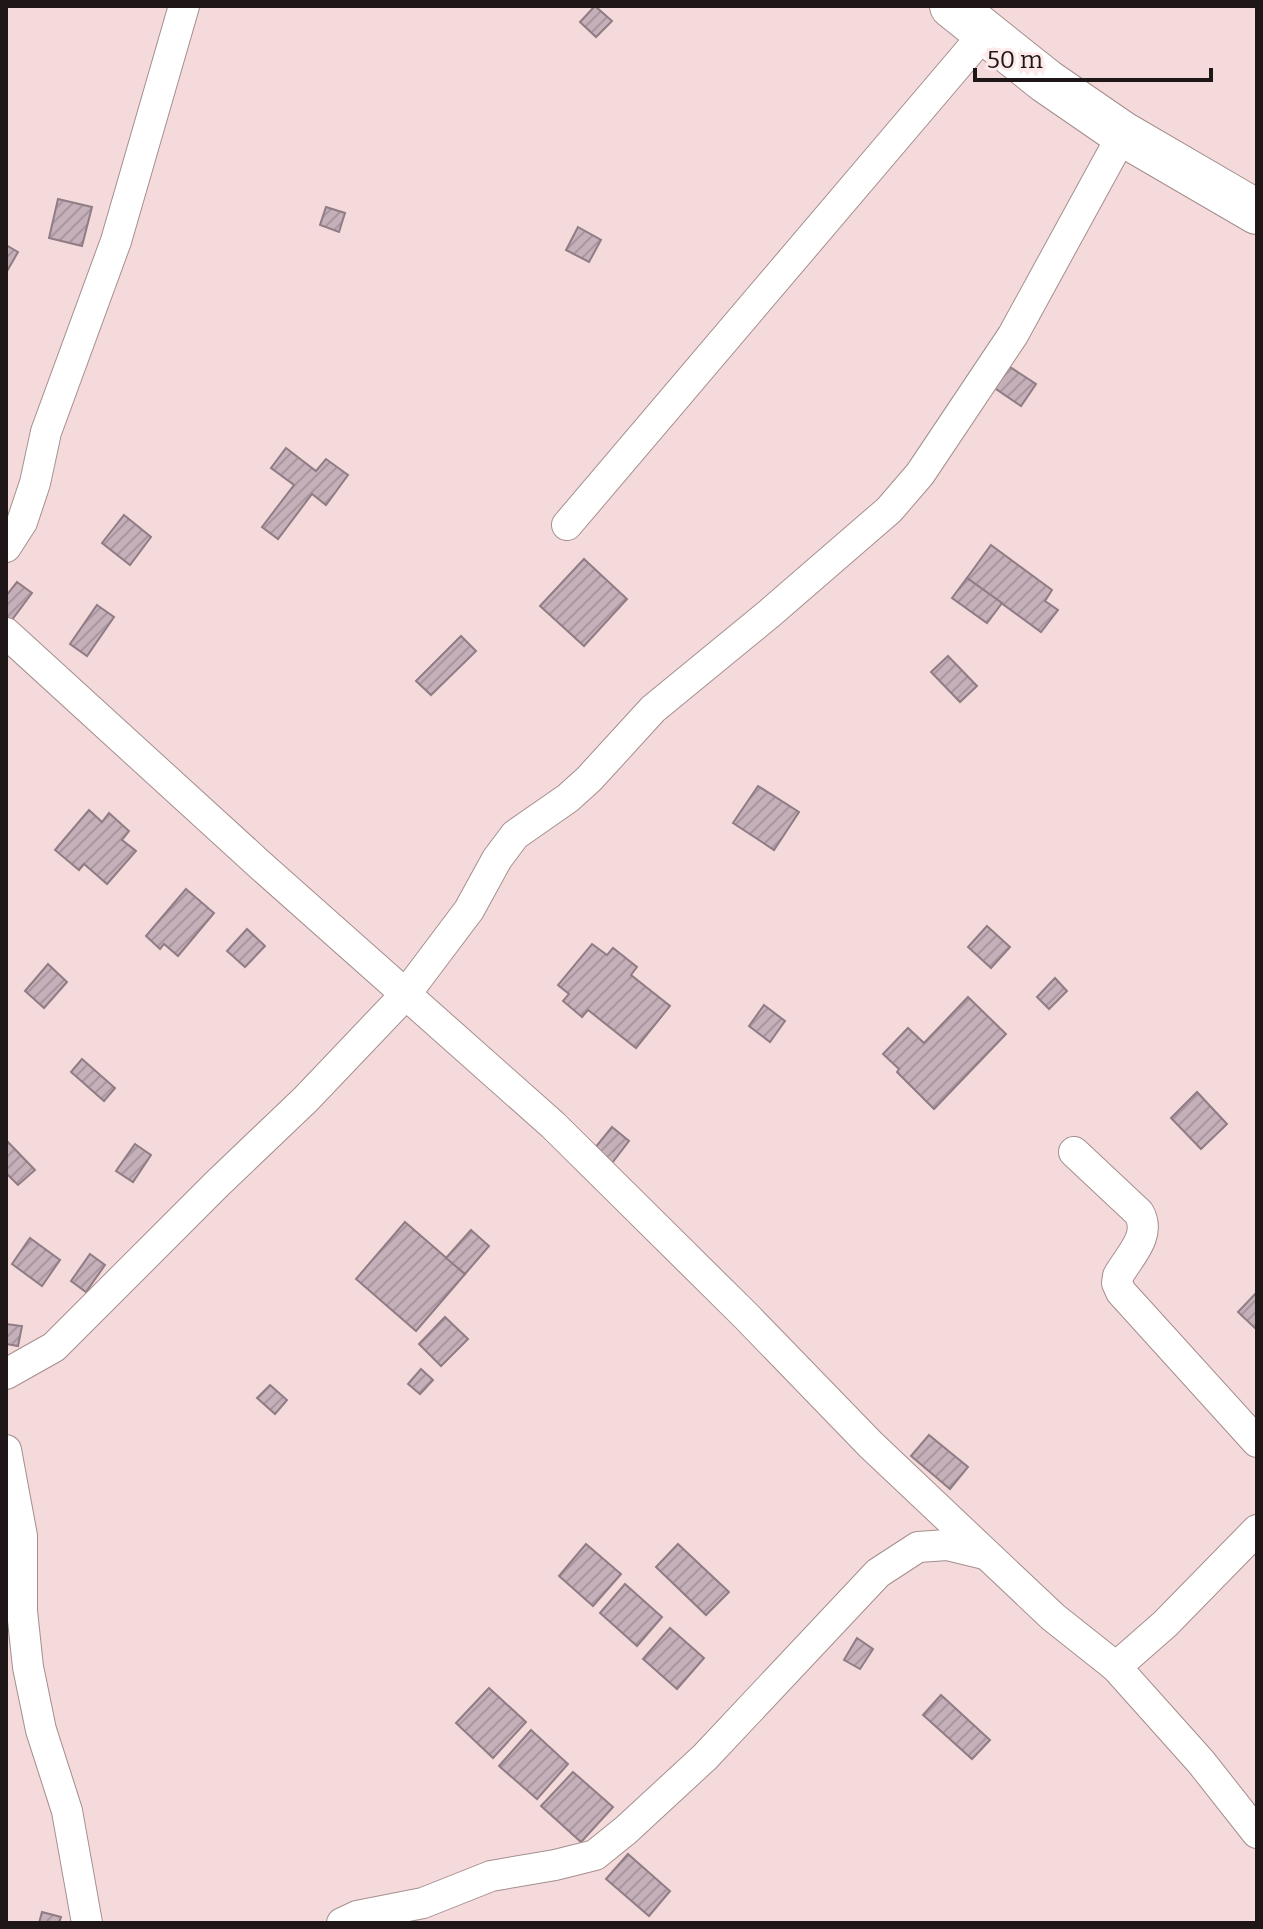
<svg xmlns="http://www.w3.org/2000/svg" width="1263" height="1929" viewBox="0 0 1263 1929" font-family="Bitter,serif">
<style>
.building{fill:url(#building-hatch);stroke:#907c85;stroke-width:2}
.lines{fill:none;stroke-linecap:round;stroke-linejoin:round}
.street-casing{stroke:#a68e8e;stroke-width:32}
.secondary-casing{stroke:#a68e8e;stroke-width:46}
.street{stroke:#fff;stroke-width:30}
.secondary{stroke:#fff;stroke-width:44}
</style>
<defs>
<pattern id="building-hatch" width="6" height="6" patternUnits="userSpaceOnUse" patternTransform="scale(2)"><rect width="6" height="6" fill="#c5afb9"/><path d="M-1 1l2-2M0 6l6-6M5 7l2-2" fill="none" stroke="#a9969e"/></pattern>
</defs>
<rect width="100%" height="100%" fill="#f4dada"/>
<g class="building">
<path d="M595 6 612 21 596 37 580 22Z"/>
<path d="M58 199 92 207 82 246 49 238Z"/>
<path d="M326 207 345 213 339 232 320 225Z"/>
<path d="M578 227 601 240 589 262 566 250Z"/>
<path d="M6 245 18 252 6 273Z"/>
<path d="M1004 363 1036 384 1021 406 990 385Z"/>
<path d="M286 448 316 471 326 459 348 475 326 505 312 494 278 539 262 527 294 485 271 468Z"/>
<path d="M124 515 151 537 130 565 102 543Z"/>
<path d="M991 545 1052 590 1045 601 1058 610 1041 632 967 578Z"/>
<path d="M584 559 627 599 584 646 540 606Z"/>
<path d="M967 578 1002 603 987 623 952 598Z"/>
<path d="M17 582 32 593 11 621 6 617V596Z"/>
<path d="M97 605 114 617 87 656 70 644Z"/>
<path d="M461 636 476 651 431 695 416 681Z"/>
<path d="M948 656 977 686 960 702 931 672Z"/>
<path d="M758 786 799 812 774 850 733 823Z"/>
<path d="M89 810 102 822 109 813 129 831 122 840 136 851 107 884 84 864 79 870 55 850Z"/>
<path d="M186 889 214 913 178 956 164 944 160 949 146 936Z"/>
<path d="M987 926 1010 947 991 968 968 947Z"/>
<path d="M247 929 265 946 245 967 227 951Z"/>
<path d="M592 944 607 955 613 948 637 967 631 975 670 1006 636 1048 588 1010 582 1017 563 1001 569 994 558 985Z"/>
<path d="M48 964 67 982 44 1008 25 991Z"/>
<path d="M1055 978 1067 991 1049 1009 1037 997Z"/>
<path d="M968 997 1006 1034 934 1109 897 1072 899 1069 883 1054 908 1028 924 1043Z"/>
<path d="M764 1005 785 1021 770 1042 749 1026Z"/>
<path d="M82 1059 115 1088 104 1101 71 1072Z"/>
<path d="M1197 1092 1227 1124 1201 1149 1171 1118Z"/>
<path d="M612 1127 629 1141 612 1163 594 1149Z"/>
<path d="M6 1140 35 1170 18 1185 6 1173Z"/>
<path d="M135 1144 151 1155 133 1182 116 1171Z"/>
<path d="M405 1222 465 1274 416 1331 356 1279Z"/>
<path d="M471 1230 489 1246 465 1274 446 1258Z"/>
<path d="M30 1238 60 1260 42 1286 12 1264Z"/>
<path d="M90 1254 105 1265 86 1292 71 1281Z"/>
<path d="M1257 1292V1330L1238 1312Z"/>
<path d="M445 1317 468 1339 441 1366 419 1344Z"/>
<path d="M6 1324 22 1326 18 1346 6 1344Z"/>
<path d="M421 1369 433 1380 420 1394 408 1384Z"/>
<path d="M270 1385 287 1400 275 1414 257 1398Z"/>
<path d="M929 1435 968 1467 950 1489 911 1456Z"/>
<path d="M586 1544 621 1574 593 1606 559 1576Z"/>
<path d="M678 1544 729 1592 706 1615 656 1567Z"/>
<path d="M625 1584 662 1617 637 1646 600 1613Z"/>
<path d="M670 1628 704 1658 677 1689 643 1659Z"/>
<path d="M857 1638 873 1649 860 1669 844 1660Z"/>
<path d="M489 1688 526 1722 493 1758 456 1723Z"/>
<path d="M941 1695 990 1740 972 1759 923 1715Z"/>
<path d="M531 1730 568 1764 537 1799 499 1766Z"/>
<path d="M573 1772 613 1807 581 1842 541 1806Z"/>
<path d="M628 1854 670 1891 649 1916 606 1879Z"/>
<path d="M42 1912 61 1917 59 1923H39Z"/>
</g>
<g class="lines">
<defs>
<g id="street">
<path d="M567 525 984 34"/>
<path d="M6 547 22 522 35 483 46 432 116 241 184 6"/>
<path d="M6 633 259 864 553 1125 746 1316 871 1445 1053 1617 1116 1667 1201 1762 1257 1833"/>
<path d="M1074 1152 1139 1213C1152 1236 1129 1256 1118 1276L1117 1283 1121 1292 1257 1442"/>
<path d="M6 1374 54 1347 218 1183 306 1099 405 995 469 910 497 859 515 835 568 798 589 779 653 709 770 613 889 510 920 474 1013 335 1123 134"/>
<path d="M6 1450 22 1536V1611L28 1667 41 1730 67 1811 87 1923"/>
<path d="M1116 1667 1165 1624 1257 1530"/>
<path d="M342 1923 357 1916 423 1903 491 1876 555 1865 595 1855 626 1830 705 1757 878 1573 918 1547 947 1545 984 1554"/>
</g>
<path id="secondary" d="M952 6 1046 81 1123 134 1257 212"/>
</defs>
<use href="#street" class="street-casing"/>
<use href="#secondary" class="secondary-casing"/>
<use href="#street" class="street"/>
<use href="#secondary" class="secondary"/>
</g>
<rect width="1263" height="1929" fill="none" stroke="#1f1717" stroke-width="16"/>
<path d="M975 68v12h236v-12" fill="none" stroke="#1f1717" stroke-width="4"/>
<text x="987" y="68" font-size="24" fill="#1f1717" stroke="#fde9e8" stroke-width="6" paint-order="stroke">50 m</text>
</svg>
